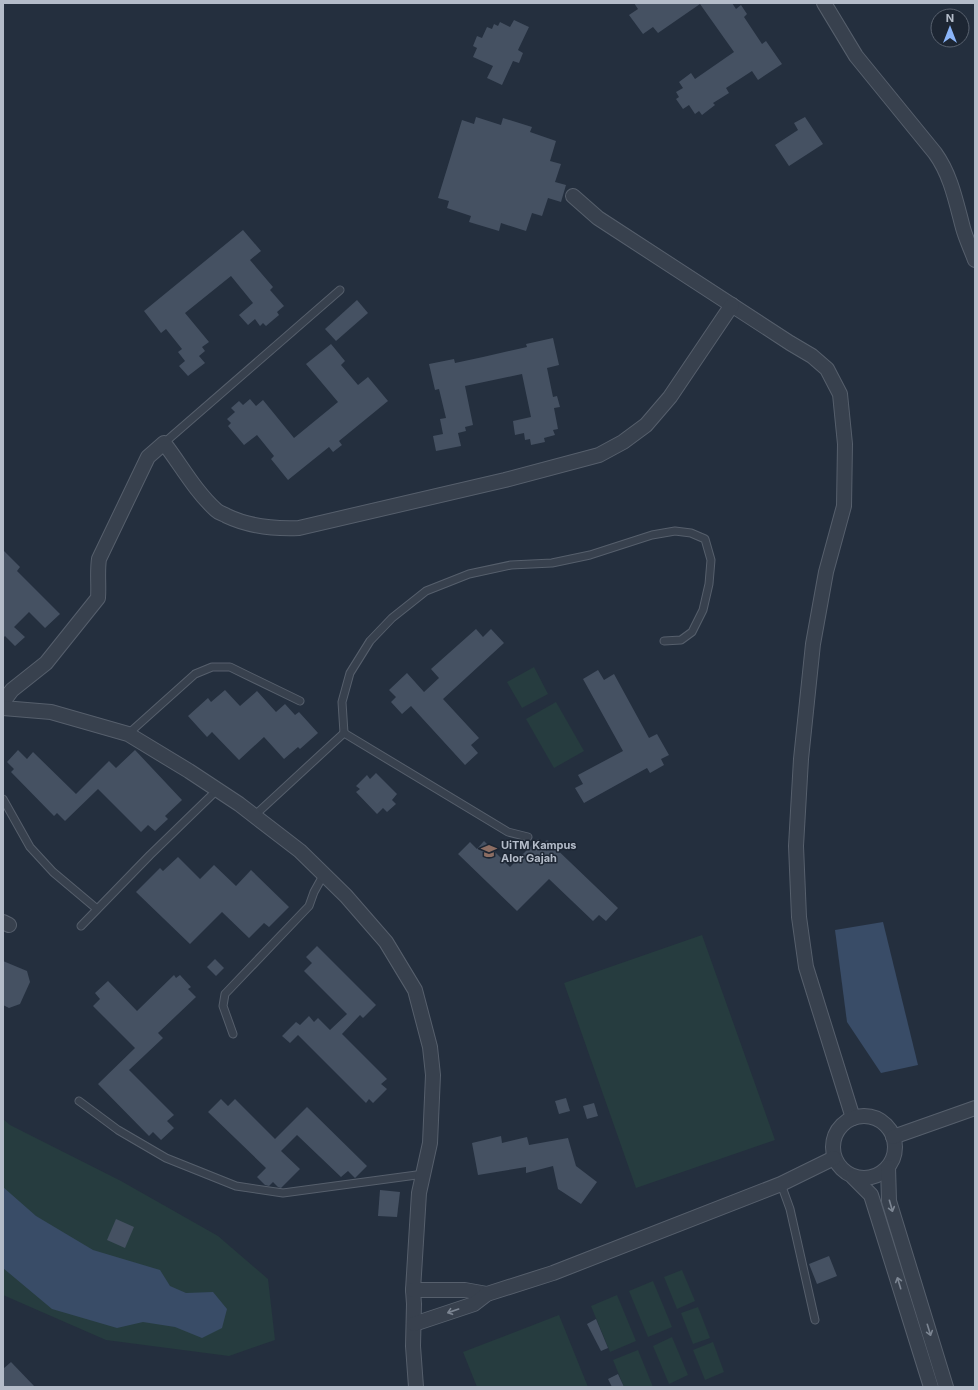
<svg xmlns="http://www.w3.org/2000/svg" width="978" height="1390" viewBox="0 0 978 1390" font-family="Inter,sans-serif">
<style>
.green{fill:#263c3f}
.water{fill:#394c67}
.building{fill:#455162}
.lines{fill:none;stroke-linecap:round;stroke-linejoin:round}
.lane-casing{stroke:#565f6c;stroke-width:9}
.street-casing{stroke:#565f6c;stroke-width:16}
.lane{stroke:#38414e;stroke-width:7}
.street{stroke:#38414e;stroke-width:14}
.oneway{stroke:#7c8592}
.labels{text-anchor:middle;stroke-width:3;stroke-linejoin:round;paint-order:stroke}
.poi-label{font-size:11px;font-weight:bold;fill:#b4bcc9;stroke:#1d2633;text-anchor:start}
</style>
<rect width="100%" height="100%" fill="#242f3e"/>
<g class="green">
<path d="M534 667 548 694 522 708 507 682Z"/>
<path d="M556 702 584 751 554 768 526 719Z"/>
<path d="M702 935 775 1140 636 1188 564 983Z"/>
<path d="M3 1119 10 1125 121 1181 218 1236 268 1279 275 1340 229 1356 106 1340 3 1295Z"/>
<path d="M682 1270 695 1301 677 1309 664 1277Z"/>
<path d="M653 1281 672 1327 648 1337 629 1291Z"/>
<path d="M617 1295 636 1341 610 1352 591 1306Z"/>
<path d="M698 1307 710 1338 693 1344 681 1313Z"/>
<path d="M559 1315 588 1387H477L463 1352Z"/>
<path d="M672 1337 688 1375 669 1384 653 1346Z"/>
<path d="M713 1342 724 1372 705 1380 693 1350Z"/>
<path d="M638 1350 653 1387H624L613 1360Z"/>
</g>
<g class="water">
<path d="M883 922 918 1065 881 1073 847 1022 835 930Z"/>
<path d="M3 1187 36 1216 93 1250 160 1270 170 1286 186 1293 213 1292 227 1309 222 1328 202 1338 175 1327 143 1322 117 1328 52 1309 3 1268Z"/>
</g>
<g class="building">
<path d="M634 3H732L736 9 741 5 747 14 744 17 762 44 766 41 782 64 758 80 752 71 726 88 729 93 713 103 715 105 702 115 699 111 695 114 689 105 683 109 676 99 679 97 676 92 683 88 679 82 691 73 695 79 734 52 700 4 658 33 653 27 643 34 629 15 638 9Z"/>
<path d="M514 20 529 27 518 50 523 53 519 63 513 61 502 85 487 78 493 66 473 57 477 48 473 46 477 36 482 38 487 27 492 29 494 24 498 26 500 22 510 27Z"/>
<path d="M476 117 501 125 503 118 532 127 530 132 556 141 550 161 561 164 555 182 566 185 561 202 548 198 542 216 532 213 526 231 501 223 499 231 469 222 471 216 447 208 449 201 438 198 462 120 474 124Z"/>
<path d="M805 117 823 144 789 166 775 145 798 130 794 123Z"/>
<path d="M243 230 261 251 250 260 273 287 270 290 284 306 277 312 279 315 266 326 263 323 260 326 255 319 248 325 239 315 253 303 231 276 185 313 209 342 202 347 205 351 199 356 205 363 188 376 179 366 185 361 178 352 182 349 166 329 161 333 144 311Z"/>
<path d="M357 300 368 313 336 341 325 329Z"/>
<path d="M553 338 559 365 547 368 553 397 557 396 560 407 554 408 558 429 553 430 555 435 544 438 545 442 531 445 530 439 525 440 524 433 515 435 513 421 531 417 522 374 465 386 473 425 465 427 466 431 458 433 461 446 436 451 433 436 443 434 440 419 446 418 439 389 435 390 429 364 454 359 455 363 483 357 527 347 526 344Z"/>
<path d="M331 344 345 361 341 365 358 385 368 377 388 401 339 441 342 445 333 452 329 447 288 480 271 459 274 456 257 435 244 445 228 426 231 423 227 419 235 412 231 408 239 401 243 405 250 399 256 406 263 400 294 438 338 402 306 364Z"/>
<path d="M3 550 20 567 17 571 60 614 45 628 29 612 14 627 25 637 15 646 5 636 3 638Z"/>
<path d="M476 629 483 637 491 629 504 643 443 699 479 738 471 745 478 753 465 765 411 706 402 714 391 702 396 697 389 690 407 673 424 692 439 678 431 669Z"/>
<path d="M598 670 604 680 614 674 649 738 657 734 669 755 661 759 664 765 650 773 647 768 584 803 575 788 583 784 578 775 623 751 583 679Z"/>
<path d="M225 690 240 706 257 691 276 712 285 704 295 715 299 712 318 733 300 749 298 747 284 759 264 737 239 760 212 732 207 737 188 716 208 698 211 702Z"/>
<path d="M18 750 27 759 33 752 76 794 109 761 116 768 135 750 182 800 165 816 168 819 155 831 148 825 141 832 98 789 65 821 57 813 54 816 11 772 14 769 7 762Z"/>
<path d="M376 773 397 794 392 800 396 804 387 812 383 808 377 814 356 792 360 789 356 786 367 775 370 779Z"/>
<path d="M538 839 543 844 547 840 618 908 606 921 599 915 593 921 549 879 517 911 458 854 470 842 477 849 484 841 510 867Z"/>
<path d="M178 857 200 879 214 865 236 886 251 870 289 907 269 927 264 923 249 938 222 912 190 944 136 892 160 868 163 871Z"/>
<path d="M317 946 376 1005 363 1018 360 1015 342 1034 387 1079 381 1084 387 1089 373 1103 369 1099 366 1103 298 1035 290 1043 282 1036 296 1022 300 1025 309 1016 314 1022 318 1018 330 1030 347 1014 304 971 312 963 306 957Z"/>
<path d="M215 959 224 968 216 976 207 967Z"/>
<path d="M3 961 27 971 30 982 20 1004 9 1008 3 1005Z"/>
<path d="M174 975 176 978 180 975 191 987 188 989 196 997 158 1033 163 1038 129 1070 174 1115 167 1121 174 1128 161 1140 153 1132 149 1136 98 1084 135 1048 93 1006 100 999 95 993 108 981 137 1011Z"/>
<path d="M566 1098 570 1111 559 1114 555 1101Z"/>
<path d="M221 1099 228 1106 235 1099 275 1139 307 1107 367 1166 355 1178 348 1171 341 1177 297 1135 281 1151 300 1169 281 1188 278 1187 273 1182 269 1186 265 1185 257 1177 266 1168 208 1112Z"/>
<path d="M594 1103 598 1116 587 1119 583 1106Z"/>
<path d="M501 1136 502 1143 527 1137 529 1145 568 1138 576 1166 597 1182 581 1204 558 1189 553 1166 526 1173V1167L478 1175 472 1143Z"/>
<path d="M380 1190 400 1192 397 1217 378 1216Z"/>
<path d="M116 1219 134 1227 125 1248 107 1240Z"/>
<path d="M829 1256 837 1276 817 1284 809 1264Z"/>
<path d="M596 1319 608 1348 601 1351 587 1324Z"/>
<path d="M11 1362 35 1387H3V1369Z"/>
<path d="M618 1374 624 1387H612L608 1379Z"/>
</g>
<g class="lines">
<defs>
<g id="lane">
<path d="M164 443 340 290"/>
<path d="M344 733 342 702 350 673 370 641 392 618 426 591 469 574 511 565 552 563 590 555 652 535 675 531 691 533 705 539 711 560 709 584 703 610 692 632 681 640 664 641"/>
<path d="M344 733 508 832 528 837"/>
<path d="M128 734 195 674 212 667H230L300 701"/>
<path d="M3 799 30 847 53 872 97 909"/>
<path d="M254 816 344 733"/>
<path d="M81 926 150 855 217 790"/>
<path d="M233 1034 223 1006 225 994 309 906 314 892 324 874"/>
<path d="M79 1101 118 1130 166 1158 236 1186 283 1193 424 1174"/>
<path d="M781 1184 790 1209 815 1320"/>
</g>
<g id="street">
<path d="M824 3 856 56 935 153C951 175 956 202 963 228 966 239 971 249 975 260"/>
<path d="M573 196 598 218 790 343 812 356 827 369 840 394 845 444 844 506 826 572 813 644 801 759 796 846 799 917 806 967 853 1118"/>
<path d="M3 702 12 690 46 663 98 598C99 585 97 572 99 559L148 457 164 443C181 465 195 491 216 510 219 513 224 514 227 516 250 527 274 529 299 528L505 480 599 455 623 442 646 425 670 397 732 305"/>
<path d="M3 708 51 712 128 734 189 771 239 804 300 851 346 896 386 942 415 990 430 1047 433 1075 430 1143 419 1193 413 1290 414 1304 413 1346 416 1387"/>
<path d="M3 922 9 925"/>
<circle cx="864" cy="1147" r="31"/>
<path d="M893 1137 975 1108"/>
<path d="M888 1167 889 1201 946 1387"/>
<path d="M853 1177 871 1195 931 1387"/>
<path d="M413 1290H465L487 1294"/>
<path d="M414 1324 474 1304 487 1294 553 1273 781 1184 834 1158"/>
</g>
</defs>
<use href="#lane" class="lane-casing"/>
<use href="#street" class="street-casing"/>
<use href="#lane" class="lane"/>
<use href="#street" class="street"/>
</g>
<defs><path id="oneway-shaft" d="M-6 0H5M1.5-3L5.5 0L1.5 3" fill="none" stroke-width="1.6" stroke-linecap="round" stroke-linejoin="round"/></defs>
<g class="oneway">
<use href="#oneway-shaft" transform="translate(891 1206) rotate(74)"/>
<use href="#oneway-shaft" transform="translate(899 1283) rotate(-107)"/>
<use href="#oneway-shaft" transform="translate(453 1311) rotate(161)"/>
<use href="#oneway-shaft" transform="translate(929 1330) rotate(73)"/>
</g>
<defs>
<symbol id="university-bare" viewBox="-9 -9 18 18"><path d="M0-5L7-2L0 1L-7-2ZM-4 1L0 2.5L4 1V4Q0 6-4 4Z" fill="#8d6e63" stroke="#1d2633" stroke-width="2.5" paint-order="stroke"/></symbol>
</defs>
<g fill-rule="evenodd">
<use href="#university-bare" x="478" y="840" width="22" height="22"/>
</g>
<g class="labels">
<g class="poi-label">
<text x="501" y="849">UiTM Kampus<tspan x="501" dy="13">Alor Gajah</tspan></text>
</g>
</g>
<rect width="978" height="1390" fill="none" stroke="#b4bcc9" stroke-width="8"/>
<g transform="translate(950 28)"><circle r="19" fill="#1d2633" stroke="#59626f"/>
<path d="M0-3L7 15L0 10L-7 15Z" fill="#8ab4f8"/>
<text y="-6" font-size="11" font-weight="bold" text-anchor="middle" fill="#b4bcc9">N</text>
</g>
</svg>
